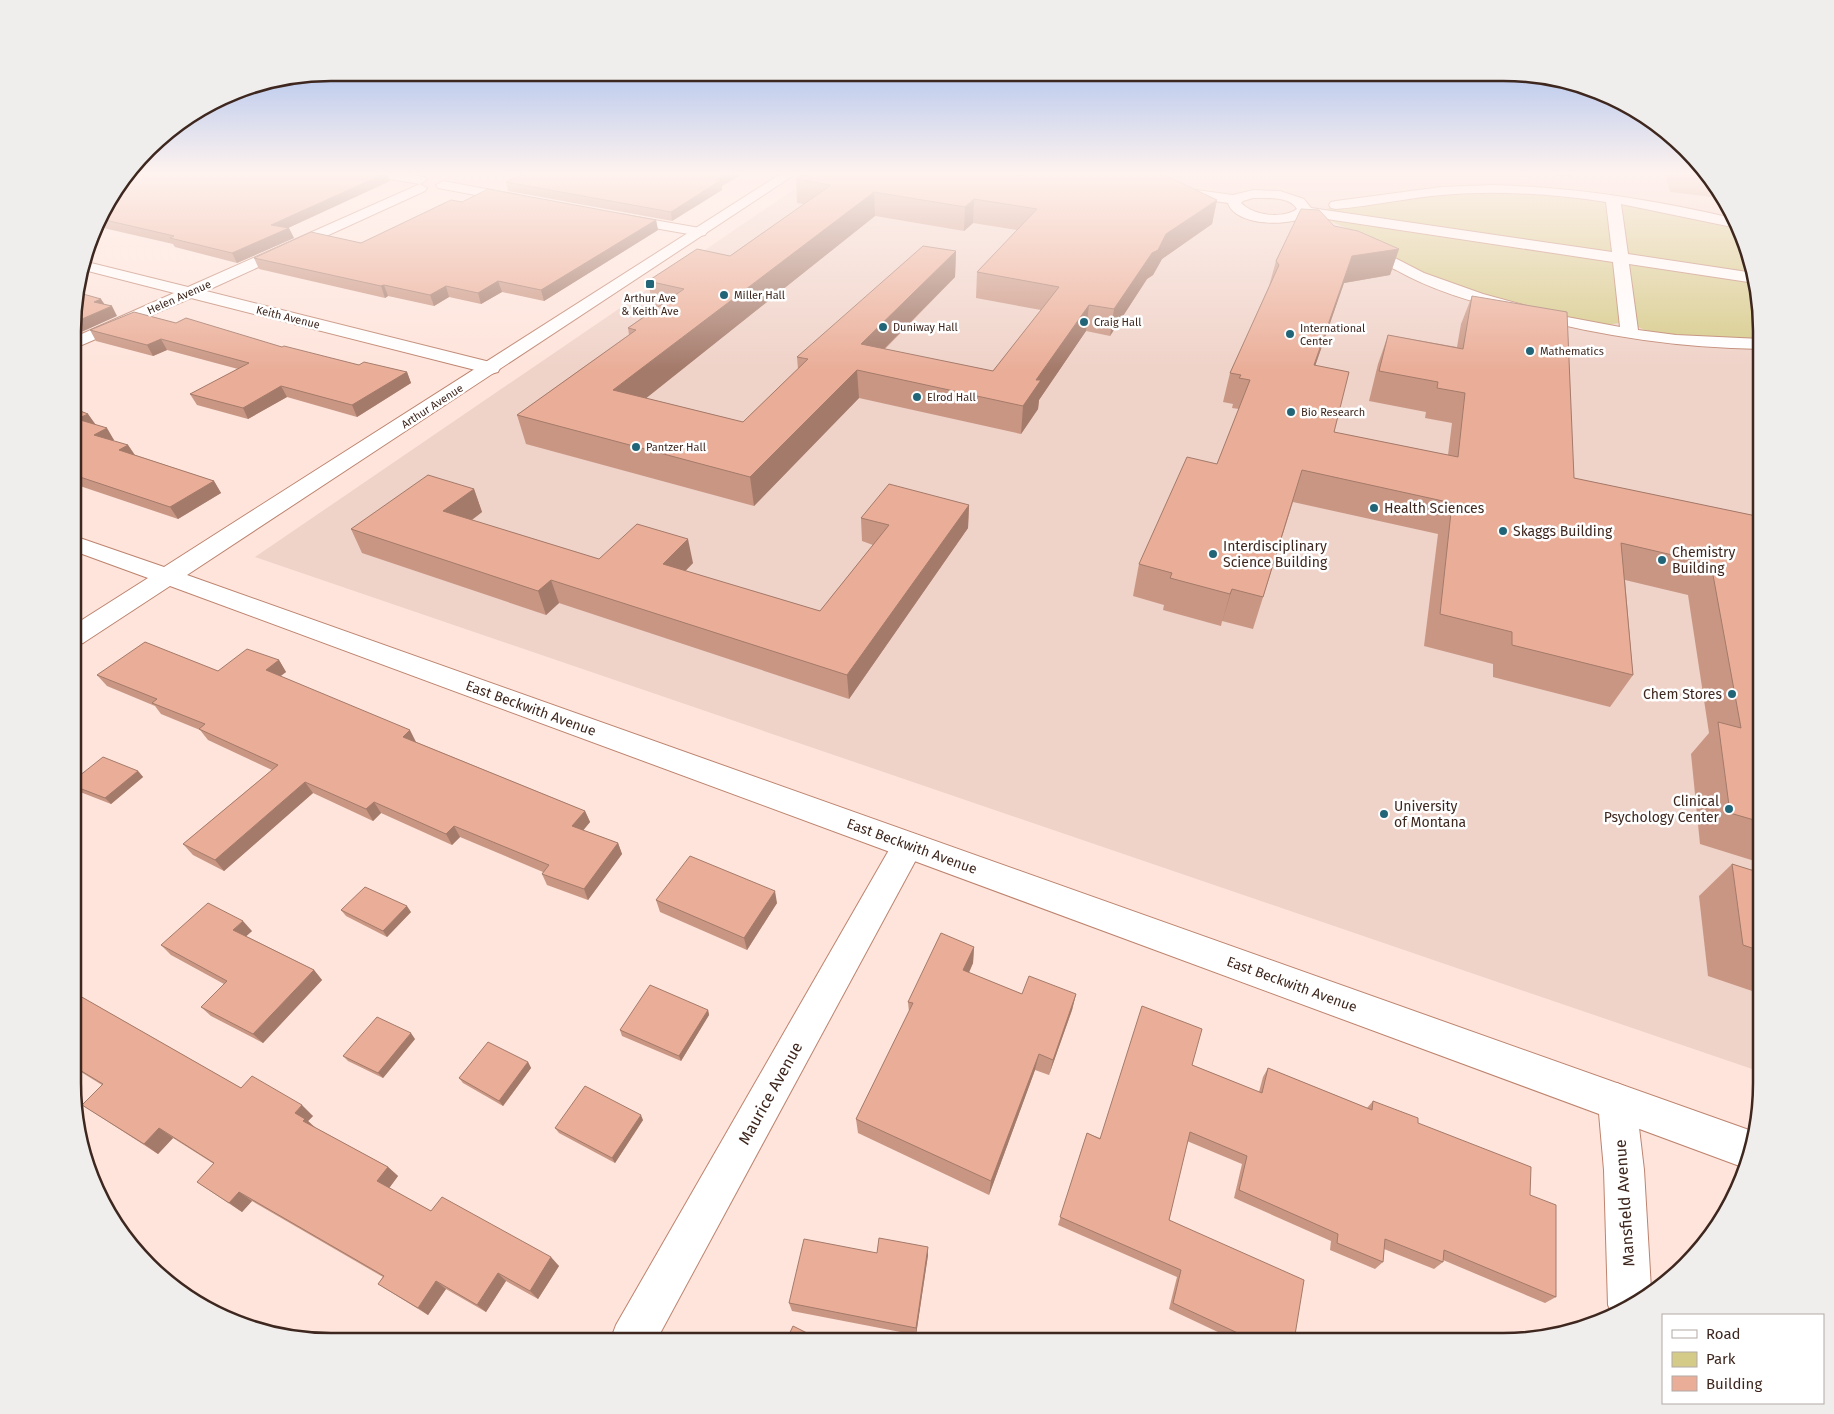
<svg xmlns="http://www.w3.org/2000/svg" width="1834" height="1414" viewBox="0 0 1834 1414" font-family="'Fira Sans',sans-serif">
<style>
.built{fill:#efd2c8}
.green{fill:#d5cb89}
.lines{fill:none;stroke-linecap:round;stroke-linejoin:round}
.street-casing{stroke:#bd836e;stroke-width:2}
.secondary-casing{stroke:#bd836e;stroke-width:2}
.street{fill:#fff;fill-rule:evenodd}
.secondary{fill:#fff;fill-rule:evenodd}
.wall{fill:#c99683;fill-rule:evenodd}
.shaded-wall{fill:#a47a6a}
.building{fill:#eaae98;stroke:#a47a6a;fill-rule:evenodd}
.poi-dot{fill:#226578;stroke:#fff;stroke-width:2}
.labels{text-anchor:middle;stroke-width:5;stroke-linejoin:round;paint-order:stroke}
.far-poi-label{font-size:11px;fill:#3e271e;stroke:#fff;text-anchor:start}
.far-street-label{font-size:11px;fill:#3e271e;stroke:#fff}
.poi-label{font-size:14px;fill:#3e271e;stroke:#fff;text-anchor:start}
.street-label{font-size:14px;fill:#3e271e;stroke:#fff}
.near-street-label{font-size:16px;fill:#3e271e;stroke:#fff}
.rim{fill:none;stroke:#3e271e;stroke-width:2.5}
</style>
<rect width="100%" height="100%" fill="#fee4db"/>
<path class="built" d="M818 173H1701L1735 217 1756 281 1761 331V1072L255 557Z"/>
<path class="green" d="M1489 191 1593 198 1619 205 1631 203 1738 226 1756 281 1761 340 1663 334 1647 331 1636 326 1619 323 1606 325 1555 315 1452 285 1400 263 1351 230 1323 218 1328 208 1373 205 1401 198Z"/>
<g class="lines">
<defs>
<g id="street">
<path d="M371 173H399L425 177 427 180 420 184 427 188 425 191 206 291 498 364 500 368 498 372 491 374 191 298 75 348V337L174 293 84 270 87 262 188 287 420 184 378 177Z"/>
<path d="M443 181 518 195 525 199 518 203 438 188 436 185Z"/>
<path d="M1492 185C1575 187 1655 200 1736 219L1739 228H1737L1621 204 1628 254 1754 273 1756 281 1755 283 1629 264 1638 330 1676 335 1761 339V349C1676 348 1593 335 1510 312 1471 301 1431 290 1396 270 1382 263 1364 255 1355 242L1358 239H1368L1391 256 1424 273 1483 294 1567 317 1620 327 1613 262 1307 216C1289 227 1235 226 1228 203L1174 195 1167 191 1174 187 1233 195 1253 190 1280 191 1304 199 1311 208 1612 252 1606 202C1553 194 1497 190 1442 195 1407 198 1372 206 1336 209L1331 208 1329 205 1331 202 1336 201 1441 187ZM1253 198C1267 198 1290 196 1297 209 1282 219 1254 216 1241 203L1243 201Z"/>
<path d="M619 214 700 228 705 229 707 232 705 235 700 236 614 221 612 218 614 215Z"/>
<path d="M908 832 919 836 924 845 656 1341H610L616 1325 897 836Z"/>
<path d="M1617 1083 1630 1089 1636 1102 1644 1170 1651 1289 1613 1316 1608 1305 1604 1170 1598 1102 1604 1089Z"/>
</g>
<path id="secondary" d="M782 173H797L187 575 1749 1130 1753 1132 1745 1168 170 586 83 643 74 646V625L148 578 74 551V536L164 567Z"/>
</defs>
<use href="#street" class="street-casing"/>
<use href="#secondary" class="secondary-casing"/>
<use href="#street" class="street"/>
<use href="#secondary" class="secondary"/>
</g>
<g class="wall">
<path d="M132 173H387L390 181 288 228 294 238 237 263 175 247 173 244 99 227 107 202Z"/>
<path d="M525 173H744L722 186V190L672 221 508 191 506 182Z"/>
<path d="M1536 173H1574L1572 177Z"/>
<path d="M1665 173H1701L1720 198 1670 192Z"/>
<path d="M796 179 1217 200 1212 224 1162 259 1153 275 1147 279 1110 336 1086 331 1039 400 1038 409 1021 434 859 398 754 506 526 444 517 415 629 335 628 328 656 308H653L648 281 730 256 804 204 797 203ZM875 216 964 231 973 223 1017 230 977 272 976 298 1041 310 993 371 885 349 955 277 956 251 797 357 798 369 743 422 646 398Z"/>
<path d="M462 202 656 220 658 230 544 301 502 292 481 304 449 297 434 306 388 296 385 298 259 269 254 258 361 243Z"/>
<path d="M1334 226 1399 249 1390 275 1344 283 1315 366 1334 432 1448 455 1452 423 1425 418 1426 412 1369 401 1378 364 1388 335 1457 347 1461 324 1472 296 1574 478 1761 517V863L1700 844 1691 754 1709 733 1688 595 1625 580 1633 675 1610 707 1493 677V664L1424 646 1438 534 1293 502 1253 629 1222 621 1221 626 1163 610 1164 605 1133 596 1139 564 1217 464 1239 409 1232 408 1233 404 1223 402 1230 373 1269 286 1276 261Z"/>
<path d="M176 323 359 365 407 372 411 383 357 417 287 397 248 419 197 405 190 394 238 369 167 350 153 356 96 341 90 330Z"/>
<path d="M75 409 88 414 95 425 114 440 113 441 128 445 135 455 214 481 221 493 178 519 74 484Z"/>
<path d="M1761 427V439L1759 430Z"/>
<path d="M474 489 482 512 472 520 599 559 693 563 685 571 820 611 873 545 862 541 861 518 969 505 968 528 849 699 559 603 546 615 362 553 351 529Z"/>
<path d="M279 660 286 672 280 676 416 742 585 811 590 822 583 830 618 843 622 854 588 900 547 885 542 874 543 872 460 837 452 845 381 813 373 821 313 793 224 871 193 855 183 844 272 770 208 740 200 730 161 714 155 706 107 686 97 675 218 671Z"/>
<path d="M138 771 143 777 111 804 75 790 74 789V780Z"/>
<path d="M1732 864 1761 873V994L1708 976 1699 896Z"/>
<path d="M656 900 777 903 747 950 660 912Z"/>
<path d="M341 910 411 912 387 937 346 916Z"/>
<path d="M252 931 246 936 314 970 322 980 263 1043 211 1016 201 1007 224 984 171 955 161 945Z"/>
<path d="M974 947 973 963 969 973 1022 994H1076L1072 1010 1049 1075 1035 1070 989 1195 858 1133 856 1119 909 1012 908 1002Z"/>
<path d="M73 992 241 1088 313 1116 308 1121 316 1128 388 1167 398 1176 389 1188 431 1211 559 1266 538 1299 506 1281 486 1312 446 1289 428 1315 389 1291 378 1284 383 1277 252 1201 242 1212 197 1182 214 1164 173 1138 158 1154 82 1105 102 1085 73 1067Z"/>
<path d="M708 1010 709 1015 681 1061 622 1036 620 1030Z"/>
<path d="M415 1039 383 1078 348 1061 343 1056Z"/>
<path d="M528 1062 531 1068 503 1106 463 1083 459 1078Z"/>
<path d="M1192 1065 1259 1092 1263 1077 1268 1068 1367 1108 1373 1101 1418 1123 1530 1195 1556 1297 1545 1303 1443 1260V1262L1434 1269 1384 1249 1383 1262 1375 1269 1330 1250 1331 1241 1234 1198 1242 1164 1187 1141 1169 1220 1294 1341H1237L1169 1309 1177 1277 1058 1225 1087 1133 1100 1138Z"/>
<path d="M643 1120 615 1163 559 1133 555 1128Z"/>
<path d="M877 1253 928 1255 916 1335 792 1311 789 1303Z"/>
</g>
<g class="shaded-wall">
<path d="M386 173H387L390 181 275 234 271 225Z"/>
<path d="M728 173H744L722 186V190L672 221 671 212 716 180Z"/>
<path d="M874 192 875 216 620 419 613 390Z"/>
<path d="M974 199 973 223 964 231 965 207Z"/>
<path d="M1217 200 1212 224 1162 259 1153 275 1147 279 1110 336 1114 309 1152 253 1166 234Z"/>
<path d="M656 220 658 230 544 301 541 290Z"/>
<path d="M289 228 294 238 237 263 232 253Z"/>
<path d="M1399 249 1390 275 1344 283 1305 395 1314 365 1352 256Z"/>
<path d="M956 251 955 277 862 371 861 344Z"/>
<path d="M498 281 502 292 481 304 478 293Z"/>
<path d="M384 285 388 296 385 298 381 286Z"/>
<path d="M446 286 449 297 434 306 430 295Z"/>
<path d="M101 299 107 308 94 302Z"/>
<path d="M1089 305 1086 331 1039 400 1038 409 1021 434 1023 406 1036 380Z"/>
<path d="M112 306 117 316 75 335V322Z"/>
<path d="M161 339 167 350 153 356 147 345Z"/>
<path d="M857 370 859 398 754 506 750 477Z"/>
<path d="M407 372 411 383 357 417 352 405Z"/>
<path d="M281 386 287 397 248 419 243 408Z"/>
<path d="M88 414 96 425 77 419Z"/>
<path d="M107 428 114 440 102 447 94 435Z"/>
<path d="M128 445 136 457 119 450Z"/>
<path d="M214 481 221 493 178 519 170 507Z"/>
<path d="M474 489 482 512 453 534 443 511Z"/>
<path d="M969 505 968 528 849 699 847 675Z"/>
<path d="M688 539 693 563 669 588 663 564Z"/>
<path d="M551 580 559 603 546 615 538 591Z"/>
<path d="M1232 589 1221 626 1230 594Z"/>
<path d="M279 660 286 672 273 682 266 670Z"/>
<path d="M410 730 416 742 409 748 403 737Z"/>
<path d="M138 771 143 777 111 804 105 798Z"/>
<path d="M305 782 313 793 224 871 215 860Z"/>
<path d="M374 802 381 813 373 821 366 809Z"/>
<path d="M585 811 590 822 577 838 572 826Z"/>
<path d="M454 826 460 837 452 845 446 834Z"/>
<path d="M618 843 622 854 588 900 584 889Z"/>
<path d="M775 891 777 903 747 950 744 938Z"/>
<path d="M407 906 411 912 387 937 383 931Z"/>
<path d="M243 921 252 931 242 940 233 930Z"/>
<path d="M974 947 973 963 962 987 963 970Z"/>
<path d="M314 970 322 980 263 1043 253 1034Z"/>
<path d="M1076 994 1072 1010 1049 1075 1053 1060Z"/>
<path d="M708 1010 709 1015 681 1061 679 1056Z"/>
<path d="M411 1033 415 1039 383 1078 378 1073Z"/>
<path d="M1039 1054 1035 1070 989 1195 991 1181Z"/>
<path d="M528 1062 531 1068 503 1106 499 1101Z"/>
<path d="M302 1105 313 1116 308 1121 316 1129 303 1121 295 1113Z"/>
<path d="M641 1115 643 1120 615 1163 612 1158Z"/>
<path d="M159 1128 173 1138 158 1154 144 1144Z"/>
<path d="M388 1167 398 1176 387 1191 377 1181Z"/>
<path d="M239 1192 252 1201 242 1212 229 1203Z"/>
<path d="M928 1247V1255L916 1335V1328Z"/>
<path d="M551 1257 559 1266 538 1299 530 1291Z"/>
<path d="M498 1273 506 1281 486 1312 477 1305Z"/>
<path d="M436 1281 446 1289 428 1315 418 1308Z"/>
</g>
<g class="building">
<path d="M132 173H386L271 225 289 228 232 253 170 238 174 236 101 219 107 202Z"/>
<path d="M525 173H728L716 180H721L671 212 506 182Z"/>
<path d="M806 173H1160L1217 200 1166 234 1158 250 1152 253 1114 309 1089 305 1036 380H1041L1023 406 857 370 750 477 517 415 636 330 628 328 684 289 648 281 697 249 730 256 831 185 796 179ZM874 192 965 207 974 199 1037 209 977 272 1059 287 993 371 861 344 956 251 923 246 797 357 808 359 743 422 613 390Z"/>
<path d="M488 189 656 220 541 290 498 281 478 293 446 286 430 295 384 285 381 286 254 258 311 232 361 243 451 200 462 202Z"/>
<path d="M1301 209 1319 210 1334 226 1358 231 1399 249 1352 256 1314 365 1349 372 1334 432 1458 457 1465 393 1437 388 1438 382 1379 371 1388 335 1463 349 1472 296 1567 312 1574 478 1761 517V822L1730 813 1718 722 1741 728 1711 564 1621 543 1633 675 1512 645V632L1440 614 1452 503 1302 470 1263 597 1232 589 1230 594 1170 578 1172 573 1139 564 1187 457 1217 464 1250 380 1239 378 1241 375 1230 373 1279 265 1276 261Z"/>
<path d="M76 292 101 299 94 302 112 306 75 322V297Z"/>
<path d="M134 312 176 323 186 318 282 347 284 346 359 365 364 362 407 372 352 405 281 386 243 408 190 394 249 363 161 339 147 345 90 330Z"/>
<path d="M75 409 88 414 77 419 107 428 94 435 128 445 119 450 214 481 170 507 74 475Z"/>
<path d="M428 475 474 489 443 511 599 559 637 524 688 539 663 564 820 611 889 525 861 518 889 484 969 505 847 675 551 580 538 591 351 529Z"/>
<path d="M145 642 218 671 247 649 279 660 266 670 410 730 403 737 585 811 572 826 618 843 584 889 542 874 549 865 454 826 446 834 374 802 366 809 305 782 215 860 183 844 278 765 199 729 205 724 152 703 157 699 97 675Z"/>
<path d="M103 757 138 771 105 798 74 786V780Z"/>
<path d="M690 856 775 891 744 938 656 900Z"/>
<path d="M1732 864 1761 873V951L1743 945Z"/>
<path d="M365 887 407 906 383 931 341 910Z"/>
<path d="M208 903 243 921 233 930 314 970 253 1034 201 1007 227 981 161 945Z"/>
<path d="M941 933 974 947 963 970 1022 994 1029 976 1076 994 1053 1060 1039 1054 991 1181 856 1119 913 1003 908 1002Z"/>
<path d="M650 985 708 1010 679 1056 620 1030Z"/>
<path d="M73 992 241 1088 252 1076 302 1105 295 1113 305 1119 303 1121 388 1167 377 1181 431 1211 442 1197 551 1257 530 1291 498 1273 477 1305 436 1281 418 1308 378 1284 384 1276 239 1192 229 1203 197 1182 214 1163 159 1128 144 1144 82 1105 103 1084 73 1066Z"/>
<path d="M1142 1006 1202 1029 1192 1065 1262 1093 1268 1068 1372 1110 1373 1101 1418 1118V1123L1531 1167 1530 1195 1556 1205V1297L1444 1250 1443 1262 1385 1239 1383 1262 1337 1243 1338 1234 1239 1190 1247 1156 1190 1132 1169 1220 1304 1280 1294 1341H1255L1173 1303 1181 1270 1060 1217 1087 1133 1100 1139Z"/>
<path d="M377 1017 411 1033 378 1073 343 1056Z"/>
<path d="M488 1042 528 1062 499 1101 459 1078Z"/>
<path d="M585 1086 641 1115 612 1158 555 1128Z"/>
<path d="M879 1238 928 1247 916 1328 789 1303 804 1239 877 1253Z"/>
<path d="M793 1326 823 1341H786Z"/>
</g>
<linearGradient id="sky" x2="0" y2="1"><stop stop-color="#8baeec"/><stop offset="0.47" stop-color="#fff3ef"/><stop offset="1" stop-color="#fff3ef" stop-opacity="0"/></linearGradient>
<rect width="1834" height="370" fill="url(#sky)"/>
<g class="poi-dot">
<rect x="645" y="279" width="10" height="10" rx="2.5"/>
<circle cx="724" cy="295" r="5"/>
<circle cx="1084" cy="322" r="5"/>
<circle cx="883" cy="327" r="5"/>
<circle cx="1290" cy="334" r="5"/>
<circle cx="1530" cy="351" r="5"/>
<circle cx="917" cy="397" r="5"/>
<circle cx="1291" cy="412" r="5"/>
<circle cx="636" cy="447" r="5"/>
<circle cx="1374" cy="508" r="5"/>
<circle cx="1503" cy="531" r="5"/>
<circle cx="1213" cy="554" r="5"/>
<circle cx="1662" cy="560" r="5"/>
<circle cx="1732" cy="694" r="5"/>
<circle cx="1729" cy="809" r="5"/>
<circle cx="1384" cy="814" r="5"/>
</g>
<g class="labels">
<g class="far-poi-label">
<text x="734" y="299">Miller Hall</text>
<text x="650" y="302" text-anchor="middle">Arthur Ave<tspan x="650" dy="13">&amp; Keith Ave</tspan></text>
<text x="1094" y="326">Craig Hall</text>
<text x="893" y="331">Duniway Hall</text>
<text x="1300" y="332">International<tspan x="1300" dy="13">Center</tspan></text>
<text x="1540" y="355">Mathematics</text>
<text x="927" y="401">Elrod Hall</text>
<text x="1301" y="416">Bio Research</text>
<text x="646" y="451">Pantzer Hall</text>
</g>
<g class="far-street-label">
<text transform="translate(179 297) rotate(-24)" y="4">Helen Avenue</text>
<text transform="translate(288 317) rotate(14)" y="4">Keith Avenue</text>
<text transform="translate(432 406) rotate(-33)" y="4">Arthur Avenue</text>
</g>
<g class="poi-label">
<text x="1384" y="513">Health Sciences</text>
<text x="1513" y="536">Skaggs Building</text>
<text x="1223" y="551">Interdisciplinary<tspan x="1223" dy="16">Science Building</tspan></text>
<text x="1672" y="557">Chemistry<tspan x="1672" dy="16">Building</tspan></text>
<text x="1722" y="699" text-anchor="end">Chem Stores</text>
<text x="1719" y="806" text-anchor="end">Clinical<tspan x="1719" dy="16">Psychology Center</tspan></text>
<text x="1394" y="811">University<tspan x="1394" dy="16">of Montana</tspan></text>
</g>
<g class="street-label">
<text transform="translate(531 708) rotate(20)" y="5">East Beckwith Avenue</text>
<text transform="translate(912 846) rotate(20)" y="5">East Beckwith Avenue</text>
<text transform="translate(1292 984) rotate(20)" y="5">East Beckwith Avenue</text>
</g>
<g class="near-street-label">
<text transform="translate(770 1093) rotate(-61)" y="6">Maurice Avenue</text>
<text transform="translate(1624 1203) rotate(-94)" y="6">Mansfield Avenue</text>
</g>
</g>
<path d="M0 0H1834V1414H0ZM331 81H1503A250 250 0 0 1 1753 331V1083A250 250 0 0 1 1503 1333H331A250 250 0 0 1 81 1083V331A250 250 0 0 1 331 81Z" fill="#f0eeed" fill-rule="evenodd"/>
<path class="rim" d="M331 81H1503A250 250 0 0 1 1753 331V1083A250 250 0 0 1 1503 1333H331A250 250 0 0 1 81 1083V331A250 250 0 0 1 331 81Z"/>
<rect x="1662" y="1314" width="162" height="90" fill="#ffffff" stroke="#b2a9a5"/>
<rect x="1672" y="1330" width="25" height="8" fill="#ffffff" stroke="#b2a9a5"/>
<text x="1706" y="1339" font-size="15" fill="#3e271e">Road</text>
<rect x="1672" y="1352" width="25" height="15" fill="#d5cb89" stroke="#b2a9a5"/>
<text x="1706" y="1364" font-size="15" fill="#3e271e">Park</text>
<rect x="1672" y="1376" width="25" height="15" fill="#eaae98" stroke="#b2a9a5"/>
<text x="1706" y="1389" font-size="15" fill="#3e271e">Building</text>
</svg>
